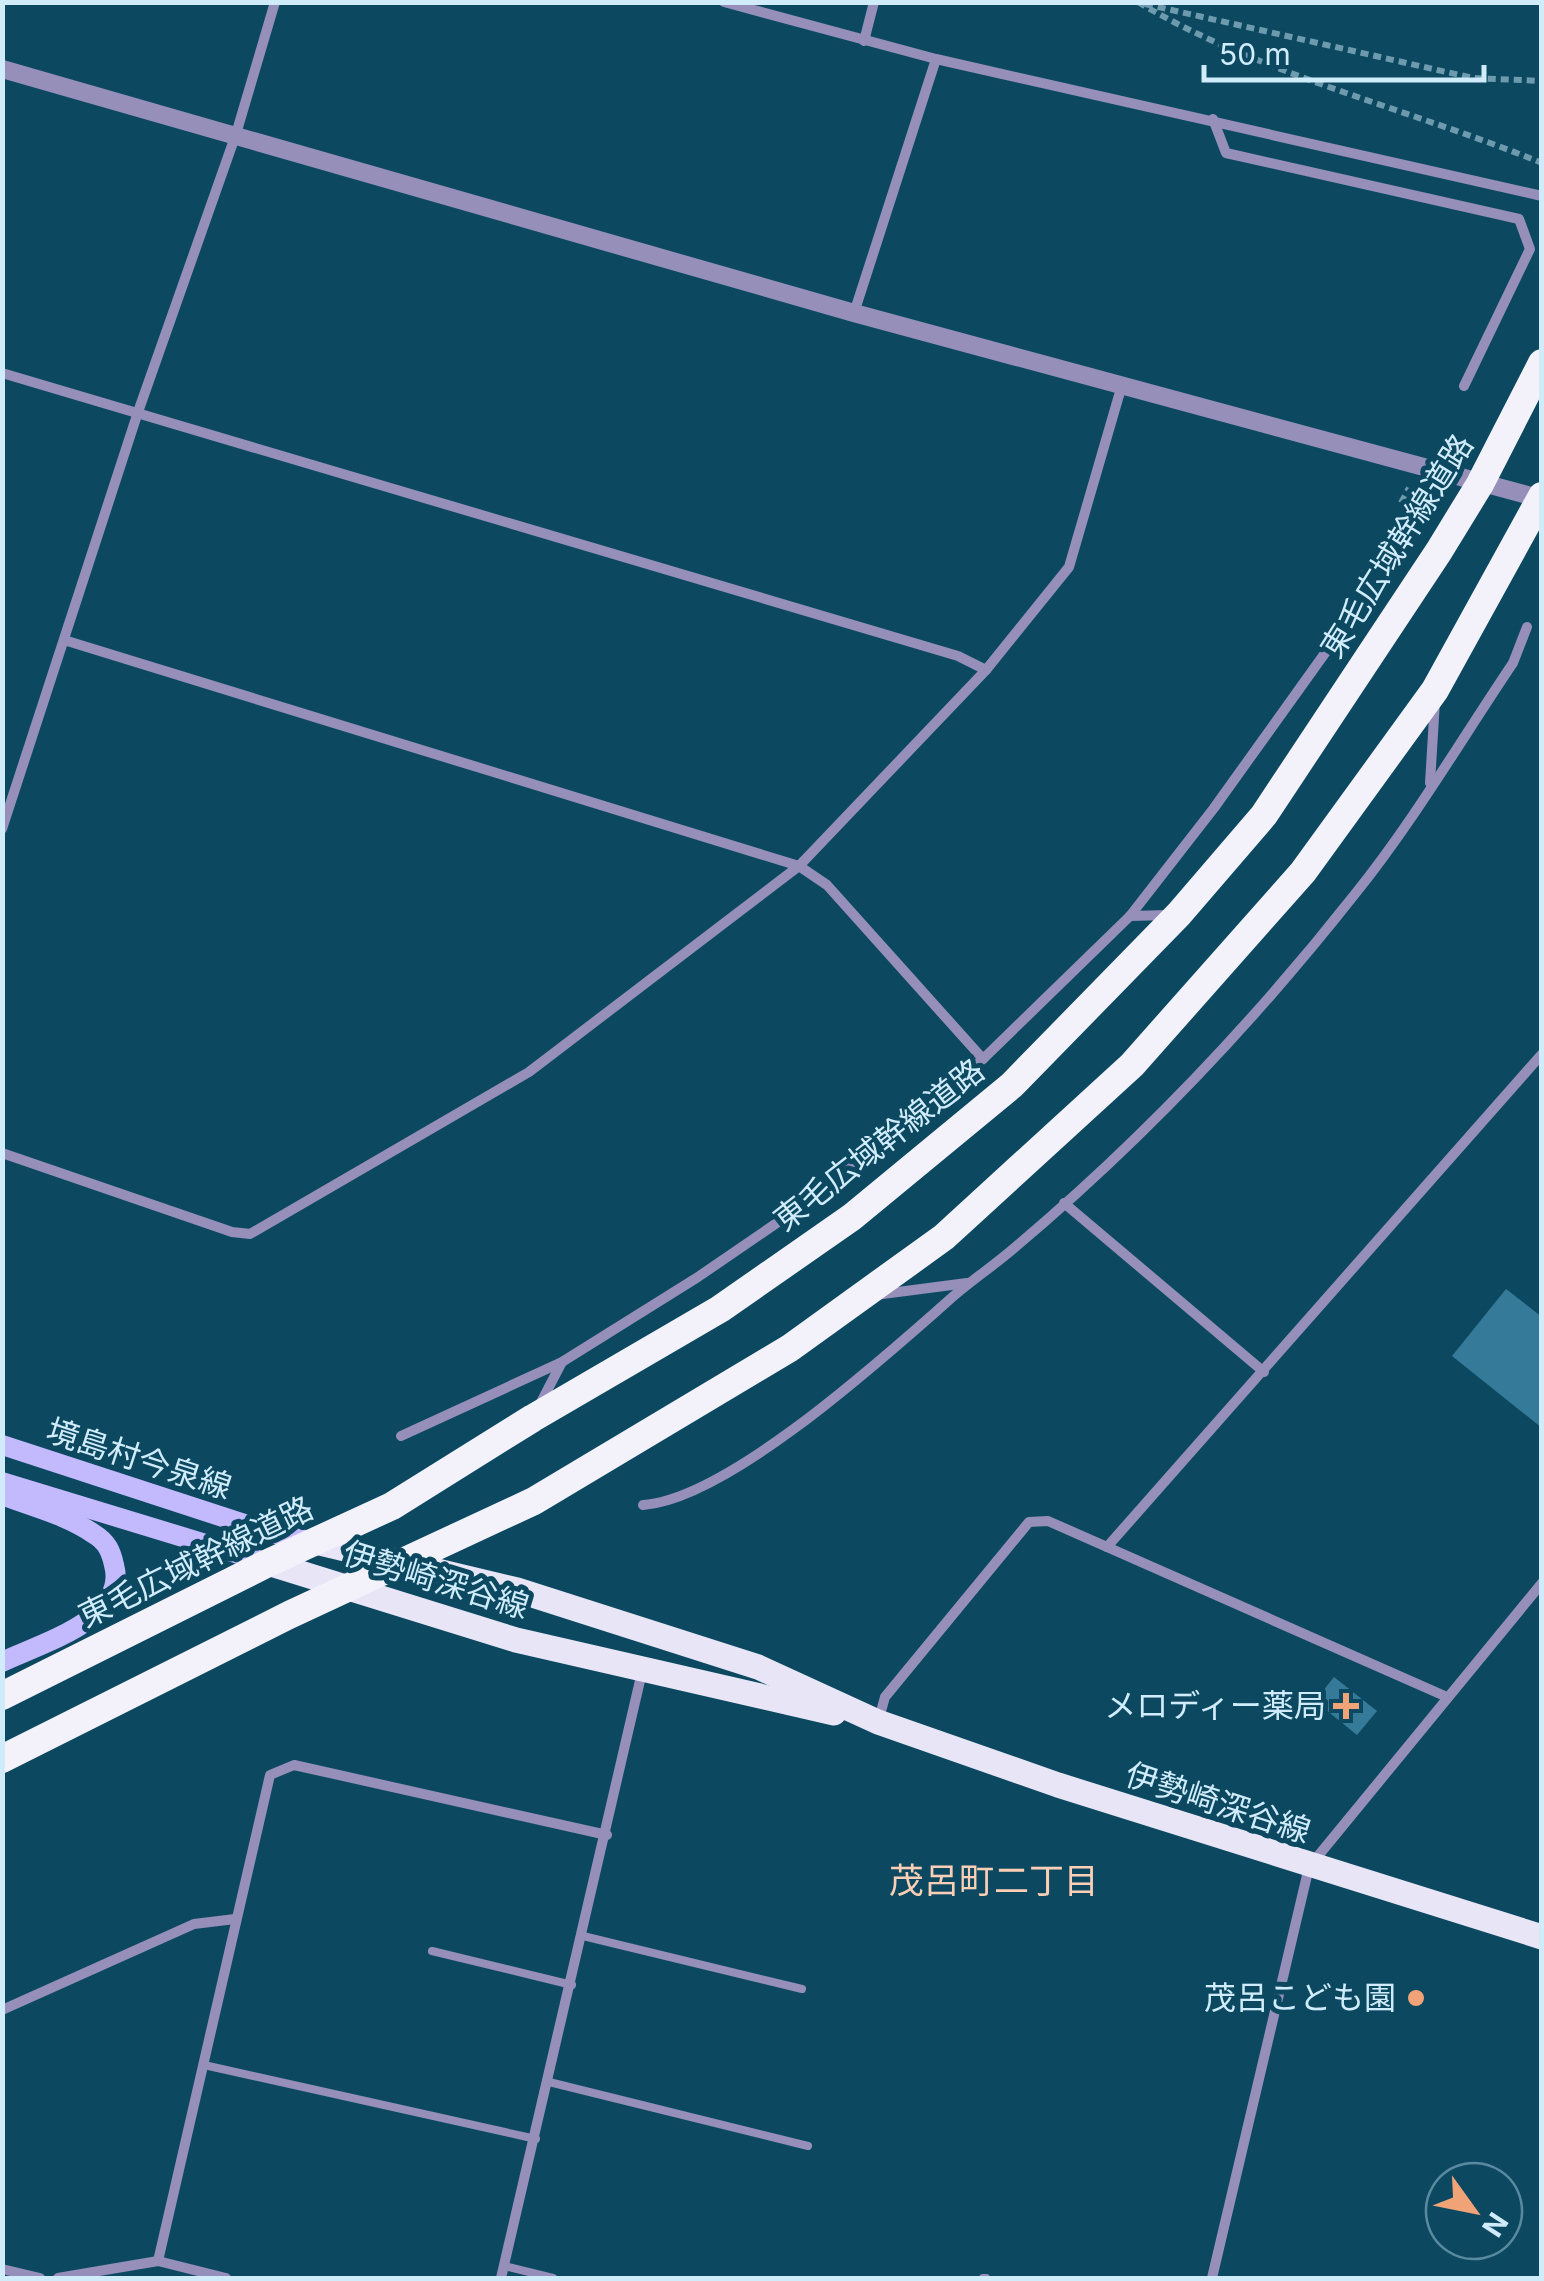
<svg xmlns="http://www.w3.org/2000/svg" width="1544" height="2281" viewBox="0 0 1544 2281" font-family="Inter,'Noto Sans JP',sans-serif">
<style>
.building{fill:#367a99}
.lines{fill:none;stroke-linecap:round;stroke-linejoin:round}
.path{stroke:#6d9aad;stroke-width:6;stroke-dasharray:8 5;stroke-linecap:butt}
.service{stroke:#958fba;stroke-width:8}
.minor{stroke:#958fba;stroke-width:10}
.tertiary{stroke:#958fba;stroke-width:18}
.secondary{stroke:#c3b9fd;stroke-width:20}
.primary{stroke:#e7e5f6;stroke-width:25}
.trunk{stroke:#f3f2fa;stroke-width:28}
.poi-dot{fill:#efa377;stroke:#0c4961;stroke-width:4}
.labels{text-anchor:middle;stroke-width:10;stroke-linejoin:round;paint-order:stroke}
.street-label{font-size:32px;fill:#d0ecfb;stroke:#0c4961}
.poi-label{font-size:32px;fill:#d0ecfb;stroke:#0c4961;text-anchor:end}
.neighbourhood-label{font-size:35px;fill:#fbceb6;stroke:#0c4961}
</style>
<rect width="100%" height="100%" fill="#0c4961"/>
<g class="building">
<path d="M1506 1289 1542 1317V1428L1452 1356Z"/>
<path d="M1334 1677 1377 1711 1357 1735 1315 1701Z"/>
</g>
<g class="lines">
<g class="path">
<path d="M1138 2C1256 73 1412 110 1542 163"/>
<path d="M1145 4 1473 78 1542 81"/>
<path d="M1401 503 1409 488"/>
</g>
<g class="service">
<path d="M583 1936 802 1989"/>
<path d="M432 1951 572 1985"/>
<path d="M204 2065 536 2139"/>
<path d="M549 2082 808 2146"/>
<path d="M504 2266 553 2278"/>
<path d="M983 2278H986"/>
</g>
<g class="minor">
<path d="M724 2 936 59 1542 196"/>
<path d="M864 41 874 2"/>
<path d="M1213 119 1226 153 1519 219 1530 249 1464 386"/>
<path d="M854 313 936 59"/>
<path d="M2 373 958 656 986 670"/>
<path d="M64 640 799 866 827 885 983 1059"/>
<path d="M1430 783 1435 701"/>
<path d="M2 829 138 412 236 134 275 2"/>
<path d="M1130 916 1169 915"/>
<path d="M2 1153 232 1232 250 1234 529 1072 799 866 986 670 1069 567 1122 385"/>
<path d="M1064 1203 1264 1372"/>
<path d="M875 1295 967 1283"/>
<path d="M538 1408 562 1362"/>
<path d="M401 1436 562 1362 698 1277 816 1196 983 1059 1130 916 1214 808 1353 614 1366 574"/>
<path d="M643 1505C728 1499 883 1358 948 1301 969 1282 992 1267 1013 1249 1138 1144 1254 1022 1355 894 1413 822 1461 740 1513 663L1527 627"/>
<path d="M1107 1547 1542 1054"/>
<path d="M878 1722 885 1697 1029 1522 1048 1521 1447 1697"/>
<path d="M2 2010 194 1924 235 1919"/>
<path d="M158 2261 270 1775 294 1765 607 1835"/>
<path d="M2 2269 40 2278"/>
<path d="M58 2278 158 2261 226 2278"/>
<path d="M501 2278 642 1672"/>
<path d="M1212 2278 1309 1867 1542 1583"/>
</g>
<path class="tertiary" d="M2 69 854 313 1542 499"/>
<g class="secondary">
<path d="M2 1445 275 1534 316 1542"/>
<path d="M2 1482 268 1563"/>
<path d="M2 1495C33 1507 67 1515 94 1534 107 1542 111 1551 114 1565 129 1619 39 1644 2 1662"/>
</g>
<g class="primary">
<path d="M316 1542 517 1590 758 1667 878 1722 1058 1785 1542 1937"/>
<path d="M268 1563 516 1640 834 1713"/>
</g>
<g class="trunk">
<path d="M2 1696 268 1563 392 1506 533 1418 720 1309 852 1217 1012 1085 1179 914 1264 815 1439 551 1480 484 1542 363"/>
<path d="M2 1759 289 1615 534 1501 790 1348 944 1237 1132 1065 1303 872 1435 690 1542 496"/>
</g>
</g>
<g class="poi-dot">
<path d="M1341 1691h10v10h10v10h-10v10h-10v-10h-10v-10h10z"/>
<circle cx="1416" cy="1998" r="10"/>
</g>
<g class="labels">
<g class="street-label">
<text transform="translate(1397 546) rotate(-58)" y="11">東毛広域幹線道路</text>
<text transform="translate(879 1145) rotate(-38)" y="11">東毛広域幹線道路</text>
<text transform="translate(139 1459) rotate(18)" y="11">境島村今泉線</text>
<text transform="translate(196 1562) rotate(-26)" y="11">東毛広域幹線道路</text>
<text transform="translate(436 1580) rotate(17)" y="11">伊勢崎深谷線</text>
<text transform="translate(1218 1803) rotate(18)" y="11">伊勢崎深谷線</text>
</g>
<g class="poi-label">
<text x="1326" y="1717">メロディー薬局</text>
<text x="1396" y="2009">茂呂こども園</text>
</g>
<g class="neighbourhood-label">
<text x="994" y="1893">茂呂町二丁目</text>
</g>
</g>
<rect width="1544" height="2281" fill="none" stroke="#d0ecfb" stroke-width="10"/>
<g transform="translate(1474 2211) rotate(123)"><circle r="48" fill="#0c4961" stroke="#5a8a9f" stroke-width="2.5"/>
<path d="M0-8L18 38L0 25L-18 38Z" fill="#efa377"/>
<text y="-15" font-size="28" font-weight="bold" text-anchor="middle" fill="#d0ecfb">N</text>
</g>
<path d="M1204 65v15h280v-15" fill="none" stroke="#d0ecfb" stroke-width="5"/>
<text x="1219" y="65" font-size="30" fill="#d0ecfb" stroke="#0c4961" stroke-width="8" paint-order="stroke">50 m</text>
</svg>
